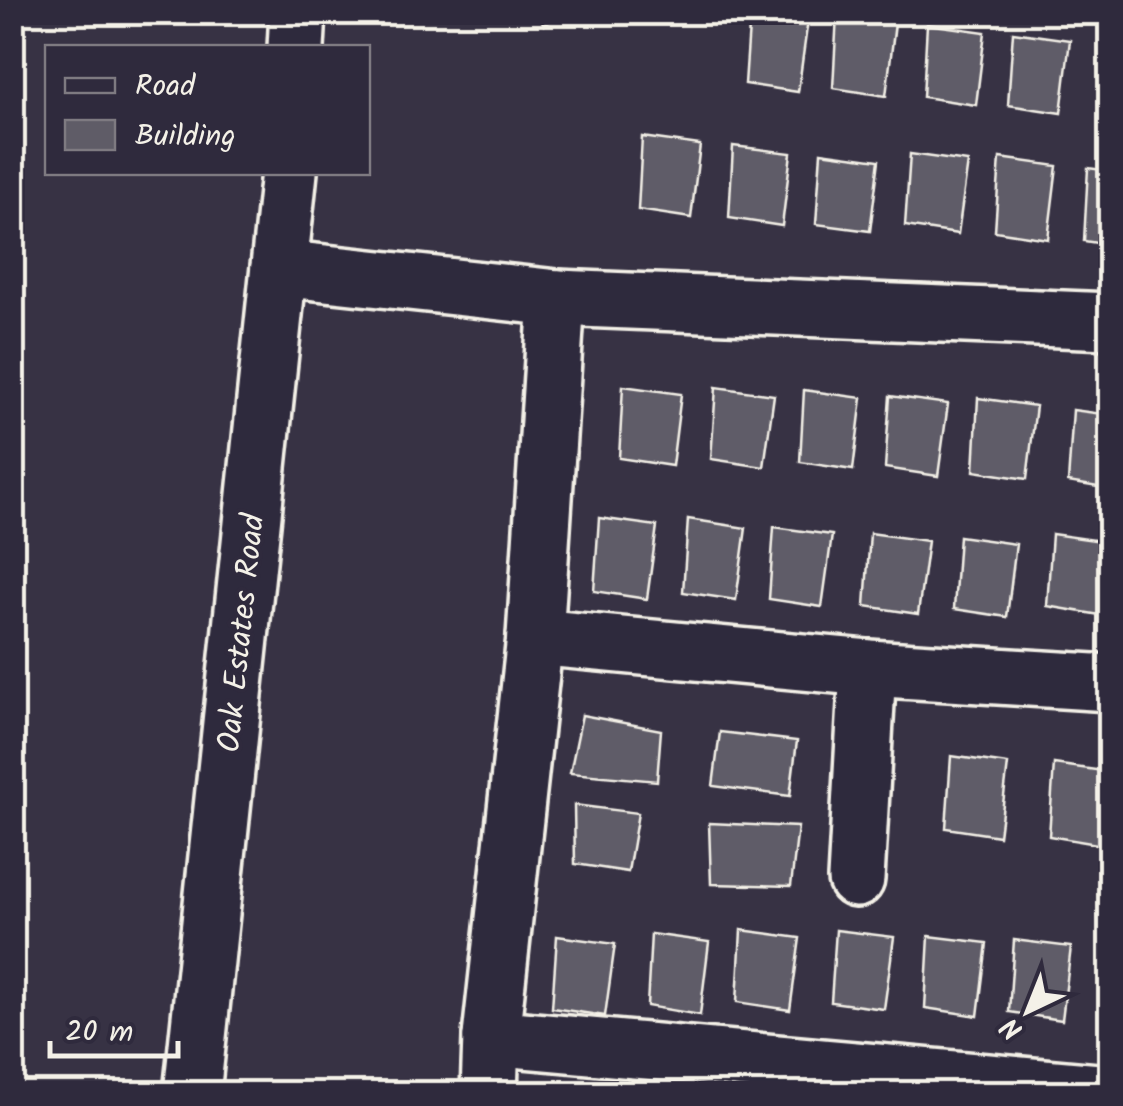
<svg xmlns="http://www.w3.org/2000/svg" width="1123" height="1106" viewBox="0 0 1123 1106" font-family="Kalam,sans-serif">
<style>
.building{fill:#5f5c67;stroke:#f4f1e8;stroke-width:2.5}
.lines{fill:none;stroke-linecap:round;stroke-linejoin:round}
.minor-casing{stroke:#f4f1e8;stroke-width:62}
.minor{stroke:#2f2a3d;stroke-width:55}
.labels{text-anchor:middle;stroke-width:8;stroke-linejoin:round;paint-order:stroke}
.street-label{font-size:32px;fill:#f4f1e8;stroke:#2f2a3d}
</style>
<rect width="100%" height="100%" fill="#373244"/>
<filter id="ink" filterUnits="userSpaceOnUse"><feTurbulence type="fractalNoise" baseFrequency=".01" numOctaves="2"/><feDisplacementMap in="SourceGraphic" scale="20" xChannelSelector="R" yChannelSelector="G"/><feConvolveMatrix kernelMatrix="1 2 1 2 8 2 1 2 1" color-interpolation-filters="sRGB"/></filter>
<g filter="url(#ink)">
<g class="building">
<path d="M537 12H567L544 25Z"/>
<path d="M750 12 808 20 798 92 745 84Z"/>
<path d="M837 15 895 23 886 96 833 88Z"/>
<path d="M927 24 985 32 976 105 923 97Z"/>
<path d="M1013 32 1070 40 1061 113 1008 105Z"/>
<path d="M1106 35 1110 36V109L1101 107Z"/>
<path d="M642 137 700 145 691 218 638 210Z"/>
<path d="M733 146 791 153 782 226 729 218Z"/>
<path d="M821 152 879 160 870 231 816 224Z"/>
<path d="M910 154 968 162 958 234 905 226Z"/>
<path d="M1000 158 1057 166 1048 239 995 231Z"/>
<path d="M1088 168 1110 171V245L1084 241Z"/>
<path d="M623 386 681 394 672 466 619 458Z"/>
<path d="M716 387 774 395 764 467 711 459Z"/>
<path d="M804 390 862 398 853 470 800 462Z"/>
<path d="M890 396 948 404 938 476 885 468Z"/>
<path d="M978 398 1036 406 1027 479 974 471Z"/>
<path d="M1073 410 1110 415V489L1068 482Z"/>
<path d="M599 518 657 526 647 599 594 591Z"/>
<path d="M688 519 746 528 736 600 683 592Z"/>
<path d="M774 527 832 535 822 607 769 599Z"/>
<path d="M870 533 928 541 918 614 865 606Z"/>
<path d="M1052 534 1109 542 1100 615 1047 606Z"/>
<path d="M959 536 1016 544 1007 617 954 609Z"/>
<path d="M582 715 661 730 657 781 570 773Z"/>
<path d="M720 732 797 741 790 796 713 786Z"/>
<path d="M951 756 1008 764 999 836 946 828Z"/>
<path d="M1054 764 1110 772 1103 845 1049 836Z"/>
<path d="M574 805 638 813 628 872 575 864Z"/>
<path d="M709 823 798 827 791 886 711 884Z"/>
<path d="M741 930 800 938 790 1010 737 1002Z"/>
<path d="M836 930 894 937 884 1009 831 1002Z"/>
<path d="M651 934 709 942 700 1015 647 1006Z"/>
<path d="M557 936 615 944 605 1016 552 1008Z"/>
<path d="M929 936 987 943 978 1016 925 1008Z"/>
<path d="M1014 940 1071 947 1062 1020 1009 1012Z"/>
<path d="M1107 945 1110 946V1019L1103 1018Z"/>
</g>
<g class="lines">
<defs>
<g id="minor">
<path d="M296 48 298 12"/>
<path d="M279 268 557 298 1110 321"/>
<path d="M535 637 868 668 1110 683"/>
<path d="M856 879 868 668"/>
<path d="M491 1037 1110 1093"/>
<path d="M192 1094 289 172"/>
<path d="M489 1094 491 1037 535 637 557 298"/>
</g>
</defs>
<use href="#minor" class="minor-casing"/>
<use href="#minor" class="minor"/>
</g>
</g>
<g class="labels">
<g class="street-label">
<text transform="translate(240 633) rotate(-84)" y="11">Oak Estates Road</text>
</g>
</g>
<rect width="1123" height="1106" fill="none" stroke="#2f2a3d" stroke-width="50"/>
<rect x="25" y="25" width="1073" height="1056" fill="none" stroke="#f4f1e8" stroke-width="4" filter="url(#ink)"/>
<rect x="45" y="45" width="325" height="130" fill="#2f2a3d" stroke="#7e7a81" stroke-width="2.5"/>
<rect x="65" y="78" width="50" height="15" fill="#2f2a3d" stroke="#7e7a81" stroke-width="2.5"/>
<text x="135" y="95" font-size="30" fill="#f4f1e8">Road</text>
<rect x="65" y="120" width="50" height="30" fill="#5f5c67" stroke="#7e7a81" stroke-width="2.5"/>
<text x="135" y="145" font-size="30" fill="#f4f1e8">Building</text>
<g transform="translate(1028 1011) rotate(223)" stroke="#2f2a3d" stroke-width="8" paint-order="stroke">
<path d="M0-8L18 38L0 25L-18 38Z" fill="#f4f1e8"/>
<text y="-15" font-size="28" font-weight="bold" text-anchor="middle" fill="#f4f1e8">N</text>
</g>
<path d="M50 1041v15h128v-15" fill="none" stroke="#f4f1e8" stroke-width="5"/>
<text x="65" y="1041" font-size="30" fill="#f4f1e8" stroke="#2f2a3d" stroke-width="8" paint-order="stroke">20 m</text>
</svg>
